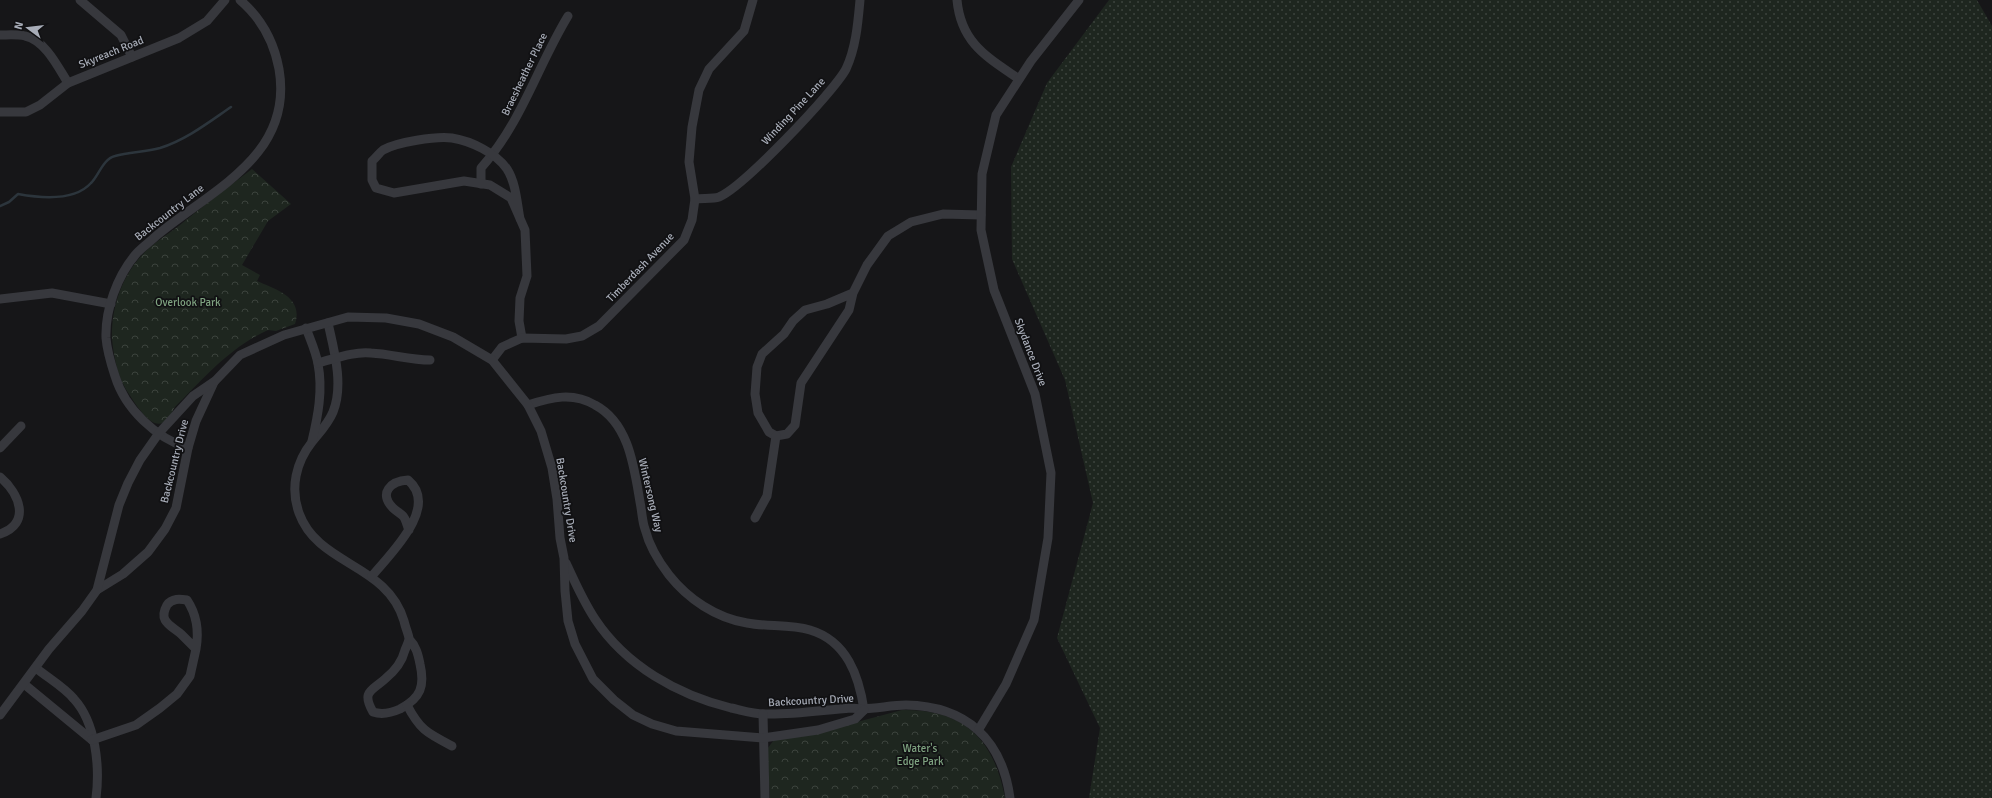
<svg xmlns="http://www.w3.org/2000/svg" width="1992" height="798" viewBox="0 0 1992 798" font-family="Signika,sans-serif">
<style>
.grass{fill:url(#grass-dots)}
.park{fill:url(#park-crowns)}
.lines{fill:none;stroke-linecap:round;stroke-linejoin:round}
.stream{stroke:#2c353c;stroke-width:2.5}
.minor{stroke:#37383d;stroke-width:9}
.labels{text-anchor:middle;stroke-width:3.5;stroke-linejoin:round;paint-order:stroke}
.street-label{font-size:11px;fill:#a8adb8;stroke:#111113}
.park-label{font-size:11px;fill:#7fa381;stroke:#111113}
</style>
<defs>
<pattern id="grass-dots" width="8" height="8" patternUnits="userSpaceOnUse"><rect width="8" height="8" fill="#1e261f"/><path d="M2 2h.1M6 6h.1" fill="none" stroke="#3c433d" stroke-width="1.8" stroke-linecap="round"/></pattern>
<pattern id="park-crowns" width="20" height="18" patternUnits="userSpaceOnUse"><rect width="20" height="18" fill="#1e261f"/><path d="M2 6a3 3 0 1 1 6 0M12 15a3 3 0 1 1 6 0" fill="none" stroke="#3c433d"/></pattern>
</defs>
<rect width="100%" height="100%" fill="#161618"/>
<path class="grass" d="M1109 0H1977L1992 26V798H1089L1100 728 1057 638 1093 503 1065 380 1012 259 1011 167 1047 83Z"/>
<g class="park">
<path d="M252 169 291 204 268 221 242 265 260 275 257 281C275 289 304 297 295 324L276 331 268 330C230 347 203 379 174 408 160 443 140 411 129 394 118 379 114 358 112 339 111 309 121 278 142 255 153 243 167 235 180 225 203 206 228 187 252 169Z"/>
<path d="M902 710C964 709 994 739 1005 798H770L767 749 774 740 812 734Z"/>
</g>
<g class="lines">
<path class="stream" d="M0 206 9 202 18 194C40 198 75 201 91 183 99 175 103 159 115 156 129 152 145 152 160 148 186 140 209 122 231 107"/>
<g class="minor">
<path d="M80 0 121 35 132 57"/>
<path d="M957 0C961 43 987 57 1019 79"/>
<path d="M0 35C8 35 17 34 25 36 45 40 58 67 68 83"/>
<path d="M0 112H26L40 105 68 83 179 38 207 21 225 0"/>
<path d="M481 184V168C522 122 537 67 568 16"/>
<path d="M695 199C702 198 713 199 719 197 743 187 833 93 846 69 856 48 858 22 860 0"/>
<path d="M520 219C517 203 516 183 507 169 496 153 471 141 452 138 436 136 397 142 383 150 379 153 376 158 372 161V180L376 188 394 193 464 181 490 185 511 198 525 230 527 276 520 298 519 321 522 338"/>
<path d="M853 293 827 304 805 310 793 321 784 334 762 354 757 367 755 394 758 413 769 432 776 436 787 434 795 425 801 383 849 310 853 293 867 265 888 236 911 222 943 214 981 215"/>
<path d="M0 299 52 293 111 304"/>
<path d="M328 323C334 350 344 385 333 412 328 424 320 432 312 442 296 462 290 488 299 513 318 566 387 563 404 621 405 626 408 633 409 638 409 642 406 647 405 650 402 662 395 671 385 679 372 691 361 691 373 712 382 715 391 713 400 709 421 698 425 686 420 664 418 654 416 646 409 639"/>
<path d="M306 328C310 339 316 352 318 364 323 390 318 416 312 441"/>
<path d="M492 360 502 347 522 338 566 339 582 336 599 326 684 240 692 220 695 199 689 162 692 127 699 90 709 69 744 31 753 0"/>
<path d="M318 363C334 359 354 351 371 353 391 354 410 360 430 360"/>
<path d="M528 405C552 397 573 392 595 405 629 423 634 467 640 502 642 511 642 521 645 529 649 545 659 562 669 575 688 599 716 618 747 623 767 627 790 624 810 630 847 641 859 676 864 710"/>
<path d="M0 448 21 426"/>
<path d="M188 448C156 438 125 409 115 376 111 364 107 351 106 338 105 310 117 276 136 254 141 248 150 242 156 236 211 190 294 156 279 69 274 42 261 18 240 0"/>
<path d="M0 477C19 493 32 523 0 534"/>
<path d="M755 518 767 496 776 436"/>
<path d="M566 563C575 582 583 601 595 619 626 666 678 695 731 708 741 710 753 714 764 714 793 715 823 710 851 708 870 711 887 705 906 705 966 706 1002 739 1010 798"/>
<path d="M372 576C390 554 440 507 408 480 391 481 378 493 393 508 396 511 400 513 403 516 406 519 407 526 409 530"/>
<path d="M97 590 123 574 148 552 165 529 176 508 188 448 196 421 214 382"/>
<path d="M36 668C48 678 64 687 74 699 96 723 100 767 96 798"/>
<path d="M24 684 92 740"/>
<path d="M407 705C420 730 427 733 452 746"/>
<path d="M763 714 765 798"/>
<path d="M0 715 49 649 82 611 97 590 119 505 128 483 140 460 159 433 193 396 215 381 240 355 284 335 348 317 386 318 419 324 453 337 492 360 528 405 541 431 552 468 557 499 560 538 564 558 565 591 568 621 575 644 593 679 614 700 633 715 652 724 676 731 763 738 818 730 855 719 864 710"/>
<path d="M979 729 1006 684 1034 620 1048 538 1051 473 1035 394 994 290 981 230 982 174 996 115 1031 61 1079 0"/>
<path d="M92 740 136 725 160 708 177 694 190 676 196 649C199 632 197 615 187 600 180 599 172 598 167 605 158 621 170 625 181 634 186 639 191 644 196 649"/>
</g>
</g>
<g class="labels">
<g class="street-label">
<text transform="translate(111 52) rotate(-22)" y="4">Skyreach Road</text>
<text transform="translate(524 74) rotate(-64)" y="4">Braesheather Place</text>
<text transform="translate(793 111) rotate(-47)" y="4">Winding Pine Lane</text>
<text transform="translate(169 212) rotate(-38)" y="4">Backcountry Lane</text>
<text transform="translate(640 267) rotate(-46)" y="4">Timberdash Avenue</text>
<text transform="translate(1031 352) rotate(69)" y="4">Skydance Drive</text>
<text transform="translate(174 461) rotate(-76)" y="4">Backcountry Drive</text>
<text transform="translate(651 495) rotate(77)" y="4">Wintersong Way</text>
<text transform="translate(567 500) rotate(81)" y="4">Backcountry Drive</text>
<text transform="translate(811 700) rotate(-3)" y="4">Backcountry Drive</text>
</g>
<g class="park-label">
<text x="188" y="306">Overlook Park</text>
<text x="920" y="752">Water's<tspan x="920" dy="13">Edge Park</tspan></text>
</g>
</g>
<g transform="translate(28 28) rotate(285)" stroke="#111113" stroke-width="3" paint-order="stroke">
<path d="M0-3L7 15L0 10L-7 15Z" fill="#a8adb8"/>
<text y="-6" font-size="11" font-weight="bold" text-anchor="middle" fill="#a8adb8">N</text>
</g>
</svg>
